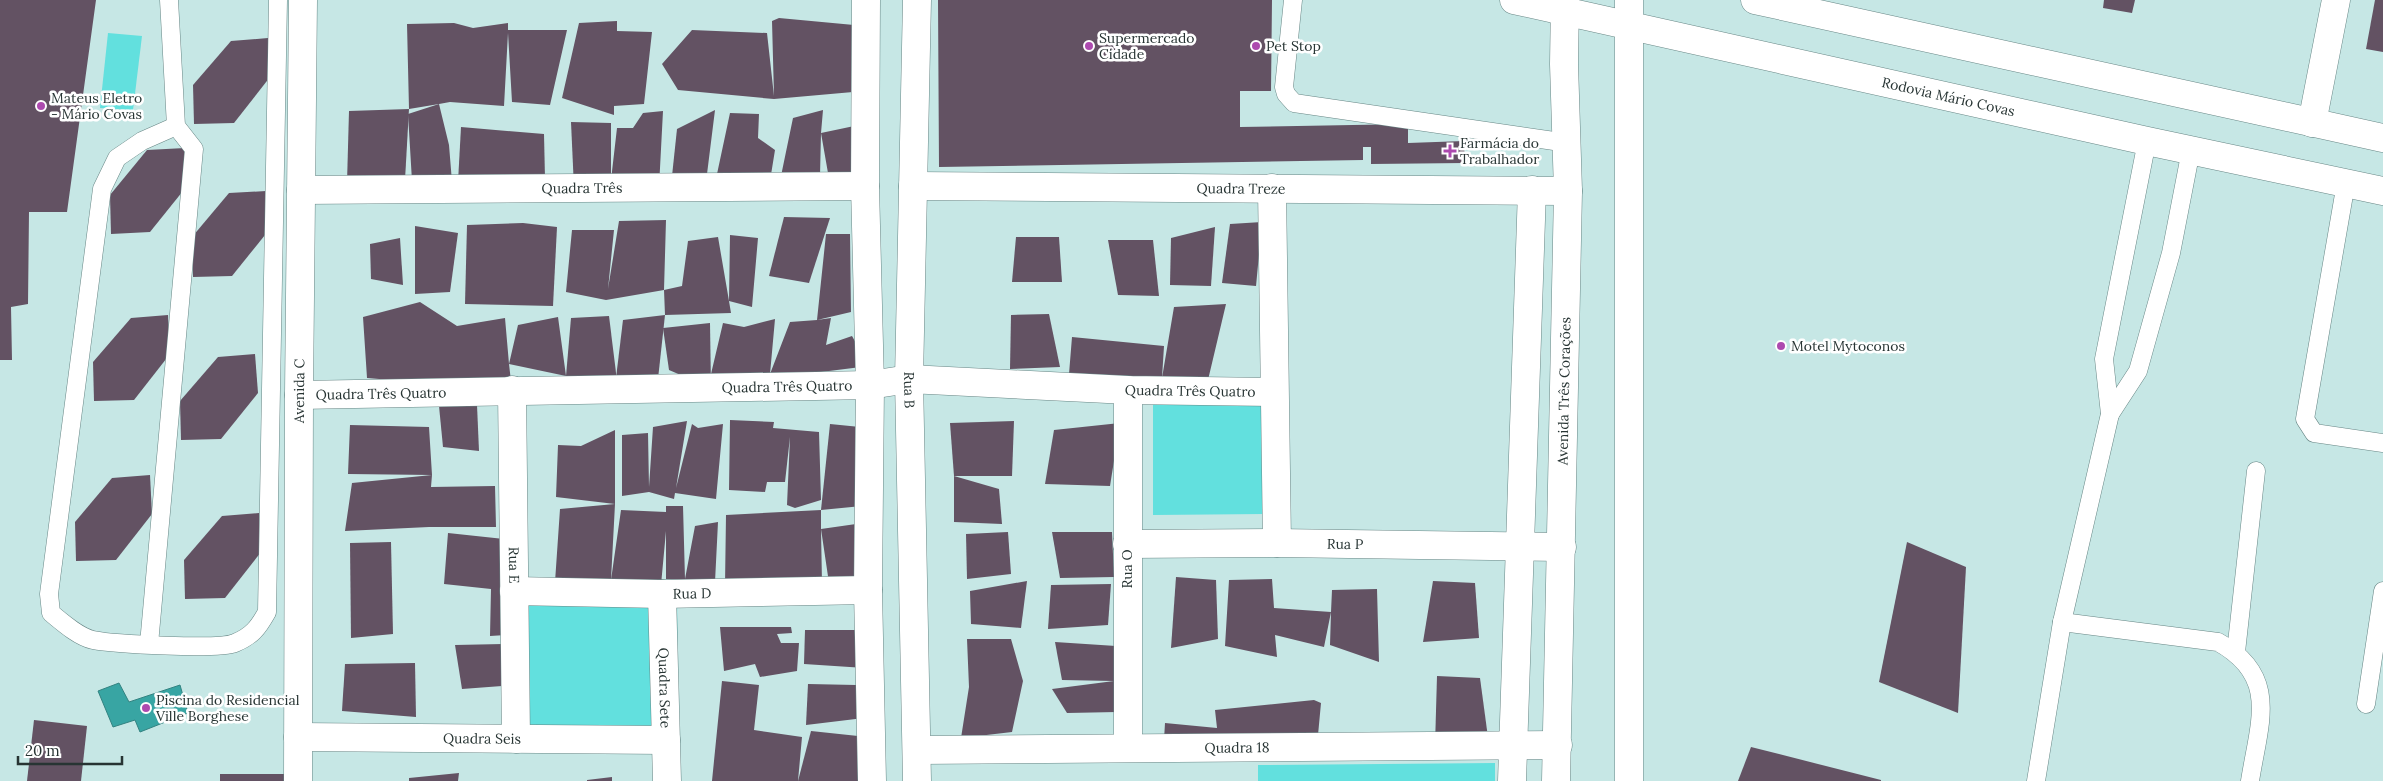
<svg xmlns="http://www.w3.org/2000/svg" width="2383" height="781" viewBox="0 0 2383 781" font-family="Lora,serif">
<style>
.green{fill:#62e0de}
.water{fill:#38a5a3;stroke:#338381}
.building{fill:#635263}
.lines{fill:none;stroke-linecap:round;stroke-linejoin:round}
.service-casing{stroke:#678685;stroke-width:19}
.minor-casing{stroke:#678685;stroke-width:29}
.primary-casing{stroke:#678685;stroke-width:29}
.service{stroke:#fff;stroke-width:18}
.minor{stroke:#fff;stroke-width:28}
.primary{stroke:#fff;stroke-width:28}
.poi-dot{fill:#ad4aaf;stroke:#fff;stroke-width:2}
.labels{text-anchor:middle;stroke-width:5;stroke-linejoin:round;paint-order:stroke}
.poi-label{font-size:14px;fill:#273433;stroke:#fff;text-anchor:start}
.street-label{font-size:14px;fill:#273433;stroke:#fff}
</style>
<rect width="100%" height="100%" fill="#c6e7e5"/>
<g class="green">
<path d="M108 33 142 36 133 110 100 108Z"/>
<path d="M1266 401 1265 514 1153 515V402Z"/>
<path d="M677 585 678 736 523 739 522 587Z"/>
<path d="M1495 763V781H1258V765Z"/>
</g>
<path class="water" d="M119 683 129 702 180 685 188 713 140 732 135 720 113 727 98 691Z"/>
<g class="building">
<path d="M0 0H96L67 212H29L28 304 11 307 12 360H0Z"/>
<path d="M938 0H1272L1271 91H1240V127L1408 124V143L1464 141 1465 163 1371 164V147H1363V160L939 167Z"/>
<path d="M2104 0H2135L2132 13 2103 8Z"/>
<path d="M2375 0H2383V52L2366 49Z"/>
<path d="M779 18 854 25 853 92 774 99 678 90 662 64 692 30 767 33 774 96 772 21Z"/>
<path d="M617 21V31L652 32 644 104 614 106V115L562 98 579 23Z"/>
<path d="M454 23 473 28 508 23V30H567L550 105 512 102 508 33 504 106 450 102 439 104 449 145 452 182 412 181 408 114 439 104 409 109 407 24Z"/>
<path d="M268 38 270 77 234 123 194 124 193 85 231 41Z"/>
<path d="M409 109 405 180 347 183 349 111Z"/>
<path d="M715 110 707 174 672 176 677 129Z"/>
<path d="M823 110 821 133 859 125 853 186 828 173 821 133 820 176H781L793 118Z"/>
<path d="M663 111 659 187 611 180 617 128H633L643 113Z"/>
<path d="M730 113 759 114 758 138 775 150 769 187 717 174Z"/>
<path d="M571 122 611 123V180L574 188Z"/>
<path d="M461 127 544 134 545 179 458 182Z"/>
<path d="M185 148 187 186 150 232 111 234 110 195 147 150Z"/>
<path d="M266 191 269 230 232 276 193 277 192 237 229 193Z"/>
<path d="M784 217 830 218 809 283 769 276Z"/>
<path d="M666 220 664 290 606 300 566 292 572 230H614L608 289 619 221Z"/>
<path d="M1262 222 1256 286 1222 283 1230 224Z"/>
<path d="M523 223 557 227 553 306 465 304 467 225Z"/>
<path d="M415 226 458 233 450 292 415 294Z"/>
<path d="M1215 227 1211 286 1170 285 1171 238Z"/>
<path d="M826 234H850L851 312 817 320 831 318 826 345 852 336 869 366 821 372 770 374 790 322 817 320Z"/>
<path d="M730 235 758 238 752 307 729 301 731 313 665 315 664 290 682 286 688 241 718 237 729 301Z"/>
<path d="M1016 237H1059L1062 282H1012Z"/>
<path d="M400 238 403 285 371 279 370 244Z"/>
<path d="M1108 240H1153L1159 296 1118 295Z"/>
<path d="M420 302 457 326 505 318 509 364 518 325 558 317 566 376 509 364 512 390 367 378 363 317Z"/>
<path d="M1226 304 1208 380 1162 378 1069 374 1072 337 1164 346 1162 378 1174 307Z"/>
<path d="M1049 314 1060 367 1010 369 1011 315Z"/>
<path d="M168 315 170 354 134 400 94 401 93 362 131 318Z"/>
<path d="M665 315 657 388 616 378 623 320Z"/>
<path d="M609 316 618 389 566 376 571 318Z"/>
<path d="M775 319 770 374H711L723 323 744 327Z"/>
<path d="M710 323 711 388 669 370 663 328Z"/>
<path d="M255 354 258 393 221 439 181 440 180 401 218 357Z"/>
<path d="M477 405 479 451 443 447 439 406Z"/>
<path d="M730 420 774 422 773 428 819 432 821 500 795 508 787 505 790 437 785 482H767L765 492 729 490Z"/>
<path d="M687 421 676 488 692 424 698 428 723 424 716 499 675 493 674 499 649 492 622 496V435L648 433 649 487 653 427Z"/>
<path d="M1014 421 1012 476H954L950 423Z"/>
<path d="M1120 423 1110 486 1045 484 1054 430Z"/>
<path d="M830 424 860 427 862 506 821 510Z"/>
<path d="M350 425 429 427 432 475 431 487 495 486 496 527H429L345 531 352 483 432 475 348 474Z"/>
<path d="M615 430V504L556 497 558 445 581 446Z"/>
<path d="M150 475 152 514 116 560 76 561 75 522 112 478Z"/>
<path d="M954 476 999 489 1002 524 954 522Z"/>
<path d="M615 504 611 580 621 510 666 512V506H683L685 579 695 526 718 522 715 582 666 579V531L661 585 555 582 560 509Z"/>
<path d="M821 510V529L863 523 860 585 829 583 821 529 822 584 725 585 726 515Z"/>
<path d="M259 513 261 552 225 598 185 599 184 560 222 516Z"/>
<path d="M1008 532 1011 574 967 579 966 534Z"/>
<path d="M1052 532H1112L1114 577 1060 578Z"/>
<path d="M448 533 504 539 506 635 490 636 491 589 444 584Z"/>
<path d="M391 542 393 634 351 638 350 543Z"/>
<path d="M1907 542 1966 567 1958 713 1879 682Z"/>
<path d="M1176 577 1216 580 1218 639 1171 648Z"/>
<path d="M1272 579 1274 608 1331 612 1332 590 1377 589 1379 662 1330 645 1331 612 1324 647 1275 635 1277 657 1225 646 1229 580Z"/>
<path d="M1027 581 1021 628 971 624 970 591Z"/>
<path d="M1433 581 1475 583 1479 638 1423 642Z"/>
<path d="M1111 584 1108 625 1048 629 1051 585Z"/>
<path d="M720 627H791L792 633 777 634 781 643H799L797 671 760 677 755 664 724 671Z"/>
<path d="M805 630H857L865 668 804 664Z"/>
<path d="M967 639H1011L1023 681 1012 732 961 738 969 687Z"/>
<path d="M1055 642 1116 646 1114 681 1062 680Z"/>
<path d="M503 644 502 686 462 689 455 645Z"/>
<path d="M415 663 416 717 342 711 345 664Z"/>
<path d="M1437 676 1480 678 1489 745 1435 746Z"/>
<path d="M722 681 759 685 754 730 802 737 798 781H712Z"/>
<path d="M1114 681 1117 712 1067 713 1052 689Z"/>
<path d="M808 684 856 685 864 718 806 725Z"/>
<path d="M1314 700 1321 703 1318 735 1164 740 1165 723 1217 728 1215 710Z"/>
<path d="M34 720 87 726 81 781H27Z"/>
<path d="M811 731 858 736 861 781H798Z"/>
<path d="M1751 747 1881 780V781H1738Z"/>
<path d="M459 773 458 781H409V778Z"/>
<rect x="220" y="774" width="64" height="7"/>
<path d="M612 777V781H587V780Z"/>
</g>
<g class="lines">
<defs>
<g id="service">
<path d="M1293 0 1284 87 1286 94 1294 103 1568 143"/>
<path d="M176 126 142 141 117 158 102 189 49 594 51 613C63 623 79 637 93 640 113 644 219 650 235 643 252 636 258 628 267 612L278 0"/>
<path d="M2346 183 2305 419 2314 433 2383 443"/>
<path d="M2110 414 2138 371 2171 253 2191 150"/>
<path d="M2062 622 2218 642C2280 676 2259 723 2250 781"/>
<path d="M149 644 194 149 176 126 169 0"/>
<path d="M2236 652 2256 471"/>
<path d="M2366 704 2383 591"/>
<path d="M2036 781 2062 622 2110 414 2104 359 2147 141"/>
</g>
<g id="minor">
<path d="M866 0 865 186 870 385 868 590 872 781"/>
<path id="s1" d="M917 0 909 379 917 781"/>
<path d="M2312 123 2336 0"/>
<path id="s2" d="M913 186 1568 191"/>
<path d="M1272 188 1277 543"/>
<path id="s3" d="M301 190 865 186"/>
<path id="s4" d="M512 390 516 739"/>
<path id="s5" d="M299 395 870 385 909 379 1128 390 1274 392"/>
<path id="s6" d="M1127 544 1277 543 1562 547"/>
<path id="s7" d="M514 591 662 594 868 590"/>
<path id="s8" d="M662 594 667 781"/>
<path id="s9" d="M298 737 666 740"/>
<path d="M1128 747V390"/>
<path id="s10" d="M917 750 1558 745"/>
<path id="s11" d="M298 781 299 395 303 0"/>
<path d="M1512 781 1532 190"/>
</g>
<g id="primary">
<path id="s12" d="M1514 0 2147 141 2383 191"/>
<path d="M1629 0V781"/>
<path d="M1755 0 2383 138"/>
<path id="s13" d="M1556 781 1568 191 1564 64 1565 0"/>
</g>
</defs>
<use href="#service" class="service-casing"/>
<use href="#minor" class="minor-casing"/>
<use href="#primary" class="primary-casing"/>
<use href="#service" class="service"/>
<use href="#minor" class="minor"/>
<use href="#primary" class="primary"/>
</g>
<g class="poi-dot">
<circle cx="1089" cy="46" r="5"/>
<circle cx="1256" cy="46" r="5"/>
<circle cx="41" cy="106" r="5"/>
<path d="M1447.5 143.5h5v5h5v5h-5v5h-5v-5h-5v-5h5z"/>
<circle cx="1781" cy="346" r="5"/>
<circle cx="146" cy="708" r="5"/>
</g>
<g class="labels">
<g class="poi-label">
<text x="1099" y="43">Supermercado<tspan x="1099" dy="16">Cidade</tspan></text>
<text x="1266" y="51">Pet Stop</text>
<text x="51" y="103">Mateus Eletro<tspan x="51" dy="16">- Mário Covas</tspan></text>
<text x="1460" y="148">Farmácia do<tspan x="1460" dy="16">Trabalhador</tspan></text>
<text x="1791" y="351">Motel Mytoconos</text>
<text x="156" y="705">Piscina do Residencial<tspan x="156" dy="16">Ville Borghese</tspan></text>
</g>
<g class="street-label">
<text dy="5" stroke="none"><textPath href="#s12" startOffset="445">Rodovia Mário Covas</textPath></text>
<text dy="5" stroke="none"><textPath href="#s2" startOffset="328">Quadra Treze</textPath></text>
<text dy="5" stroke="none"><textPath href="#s3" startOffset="281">Quadra Três</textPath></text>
<text dy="5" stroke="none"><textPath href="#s5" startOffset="488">Quadra Três Quatro</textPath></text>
<text dy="5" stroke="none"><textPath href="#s11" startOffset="390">Avenida C</textPath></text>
<text dy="5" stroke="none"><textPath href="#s1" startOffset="390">Rua B</textPath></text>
<text dy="5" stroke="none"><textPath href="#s13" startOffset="390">Avenida Três Corações</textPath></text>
<text dy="5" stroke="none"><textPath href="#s5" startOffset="892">Quadra Três Quatro</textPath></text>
<text dy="5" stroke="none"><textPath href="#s5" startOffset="82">Quadra Três Quatro</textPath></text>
<text dy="5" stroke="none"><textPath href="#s6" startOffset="218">Rua P</textPath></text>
<text dy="5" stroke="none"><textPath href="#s4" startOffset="175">Rua E</textPath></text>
<text transform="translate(1127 569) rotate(-90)" y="5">Rua O</text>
<text dy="5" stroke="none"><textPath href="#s7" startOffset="178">Rua D</textPath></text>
<text dy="5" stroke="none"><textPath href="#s8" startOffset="94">Quadra Sete</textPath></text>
<text dy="5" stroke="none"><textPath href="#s9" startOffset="184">Quadra Seis</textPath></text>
<text dy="5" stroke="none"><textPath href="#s10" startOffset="320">Quadra 18</textPath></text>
</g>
</g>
<path d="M18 756v8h104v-8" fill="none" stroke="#273433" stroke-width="2.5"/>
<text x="25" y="756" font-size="15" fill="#273433" stroke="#ffffff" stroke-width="4" paint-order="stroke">20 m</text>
</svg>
